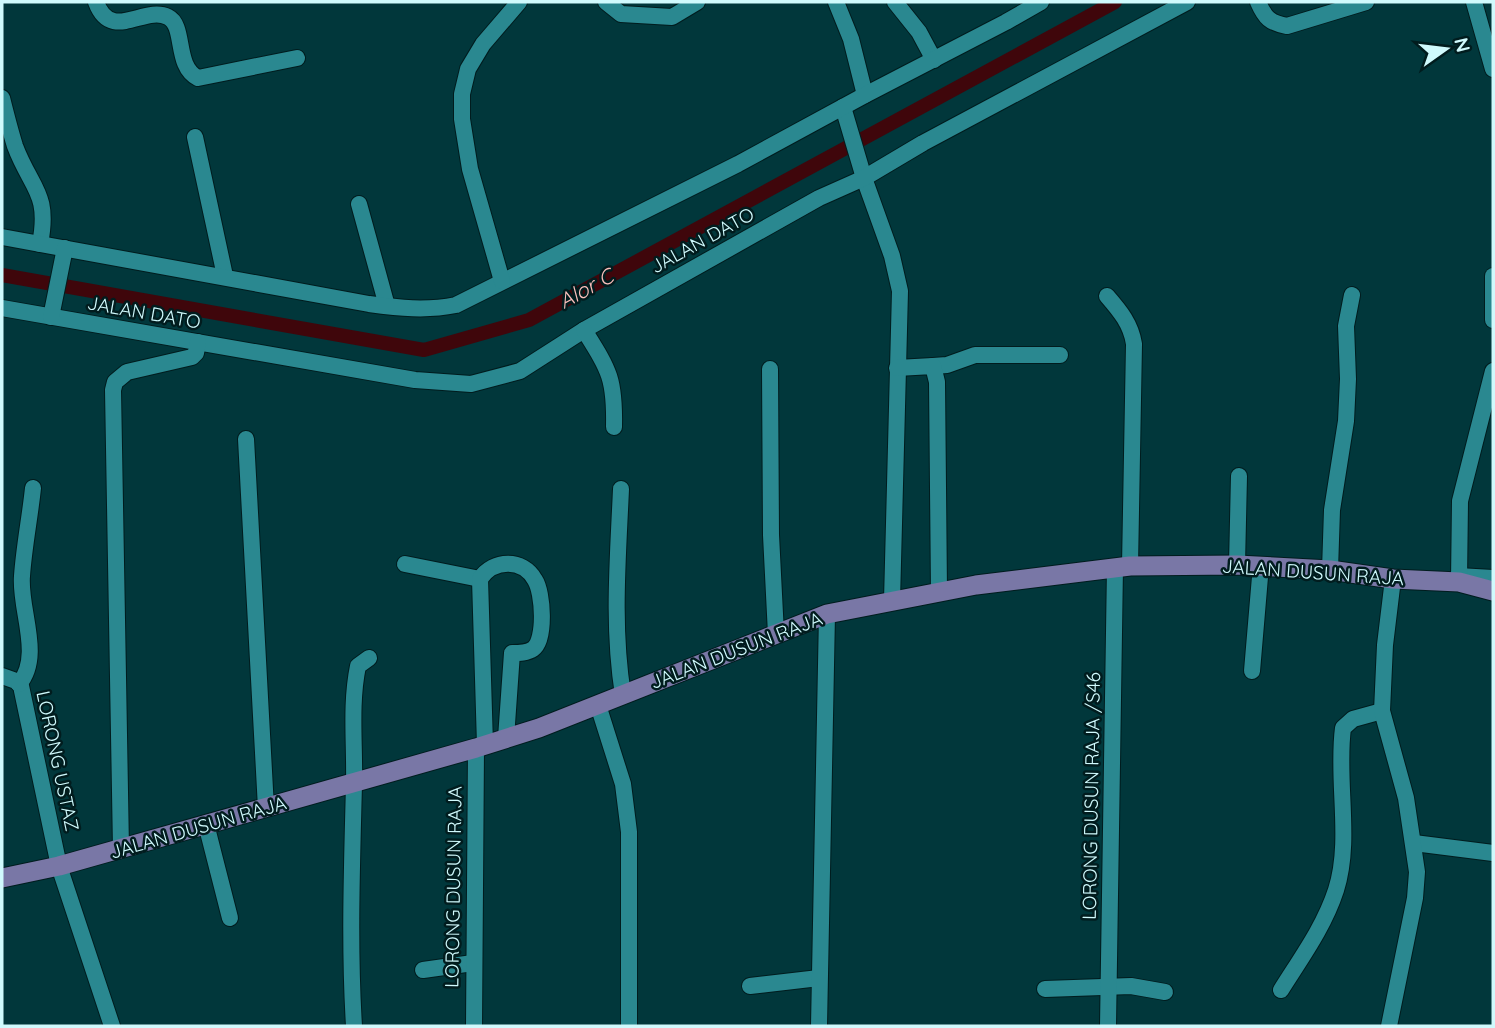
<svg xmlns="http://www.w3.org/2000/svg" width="1495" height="1028" viewBox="0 0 1495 1028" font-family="Quicksand,sans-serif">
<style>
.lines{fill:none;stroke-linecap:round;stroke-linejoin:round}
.canal{stroke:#3f060b;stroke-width:14}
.minor-casing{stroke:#011c1e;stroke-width:18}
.major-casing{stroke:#011c1e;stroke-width:21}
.minor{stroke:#2a8890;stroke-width:16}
.major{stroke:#7977a6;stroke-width:19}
.labels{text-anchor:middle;stroke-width:5;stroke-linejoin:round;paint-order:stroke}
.street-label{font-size:19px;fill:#d0fafd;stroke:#011c1e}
.water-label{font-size:21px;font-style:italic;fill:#fbbfbb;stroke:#011c1e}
</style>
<rect width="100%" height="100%" fill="#01373b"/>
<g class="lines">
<path class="canal" d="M2 275 424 350 529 320 1115 2"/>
<defs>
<g id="minor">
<path d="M96 2C111 43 144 5 168 17 186 26 174 66 198 78L297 58"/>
<path d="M606 2 621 14 672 17 697 2"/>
<path d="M836 2 851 39 865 95"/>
<path d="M895 2 919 32 934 60"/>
<path d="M1258 2C1265 18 1270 23 1287 26L1366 2"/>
<path d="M1474 2 1493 69"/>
<path d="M2 98C6 114 10 130 15 146 31 189 50 192 40 244"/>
<path d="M843 107 864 178 892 256 900 291 892 601"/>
<path d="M195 137 225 276"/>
<path d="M359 204 387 306"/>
<path d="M2 237 369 304C399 308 426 311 456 305L738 164 865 95 1006 22 1041 2"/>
<path d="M1493 276V320"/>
<path d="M502 281 470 169 462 119V94L468 69 483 44 519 2"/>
<path d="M1107 296C1120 311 1131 324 1134 344L1130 566"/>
<path d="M2 308 415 380 471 384 520 371 584 330 819 198 864 178 923 143 1187 2"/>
<path d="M51 317 65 248"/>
<path d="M584 330C609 370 615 378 614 427"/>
<path d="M933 366 947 365 975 355H1060"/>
<path d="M897 368 933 366 937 382 939 592"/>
<path d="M770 369 771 535 776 634"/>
<path d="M246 439 266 808"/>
<path d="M621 489C618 558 612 626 623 695"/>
<path d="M405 564 480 579"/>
<path d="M1237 565 1239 476"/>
<path d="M1330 570 1332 510 1346 421 1348 379 1346 326 1352 295"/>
<path d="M1458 576 1493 578"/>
<path d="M1459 582 1460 501 1493 371"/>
<path d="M1252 671 1261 565"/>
<path d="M2 676 16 681 21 686 59 866 112 1026"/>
<path d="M19 684C43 656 19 609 22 576 24 547 30 517 33 488"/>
<path d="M598 705 623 784 629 832V1026"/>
<path d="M485 745 480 579C493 559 523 558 535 580 543 592 546 640 533 649 527 653 519 653 512 653L506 738"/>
<path d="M206 824 230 918"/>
<path d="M1414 843 1493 853"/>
<path d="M121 849 113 390 115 382 127 372 192 357 196 353 198 342"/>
<path d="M423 970 473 963"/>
<path d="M750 986 819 978"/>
<path d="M1045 989 1131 986 1165 992"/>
<path d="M1281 990C1301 958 1324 927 1336 890 1352 840 1336 780 1343 728L1353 719 1382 711"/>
<path d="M354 1026C349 945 352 865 354 784 355 744 350 705 358 666L369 658"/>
<path d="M474 1026 476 748"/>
<path d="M819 1026 827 614"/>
<path d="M1108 1026 1115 567"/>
<path d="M1389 1026 1415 898 1417 872 1406 798 1382 711 1385 645 1393 579"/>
</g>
<path id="major" d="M2 878 59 866 476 748 539 728 827 614 976 585 1130 566 1237 565 1330 570 1393 579 1459 582 1493 591"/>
</defs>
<use href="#minor" class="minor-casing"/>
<use href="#major" class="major-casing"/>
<use href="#minor" class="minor"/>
<use href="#major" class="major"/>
</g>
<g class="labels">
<g class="street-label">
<text transform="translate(702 240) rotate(-29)" y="7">JALAN DATO</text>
<text transform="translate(144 312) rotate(10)" y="7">JALAN DATO</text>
<text transform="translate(1313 572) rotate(4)" y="7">JALAN DUSUN RAJA</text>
<text transform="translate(736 650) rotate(-21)" y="7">JALAN DUSUN RAJA</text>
<text transform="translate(58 761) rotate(78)" y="7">LORONG USTAZ</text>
<text transform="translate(1091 796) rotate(-89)" y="7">LORONG DUSUN RAJA /S46</text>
<text transform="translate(198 827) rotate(-16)" y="7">JALAN DUSUN RAJA</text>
<text transform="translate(453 887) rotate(-89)" y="7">LORONG DUSUN RAJA</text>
</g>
<g class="water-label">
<text transform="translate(586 289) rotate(-29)" y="7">Alor C</text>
</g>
</g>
<rect width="1495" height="1028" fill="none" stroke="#d0fafd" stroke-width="7"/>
<g transform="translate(1446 49) rotate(76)" stroke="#011c1e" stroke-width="5" paint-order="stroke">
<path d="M0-5L12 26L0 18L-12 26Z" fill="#d0fafd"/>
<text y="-10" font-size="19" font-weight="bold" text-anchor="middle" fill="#d0fafd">N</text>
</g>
</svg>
